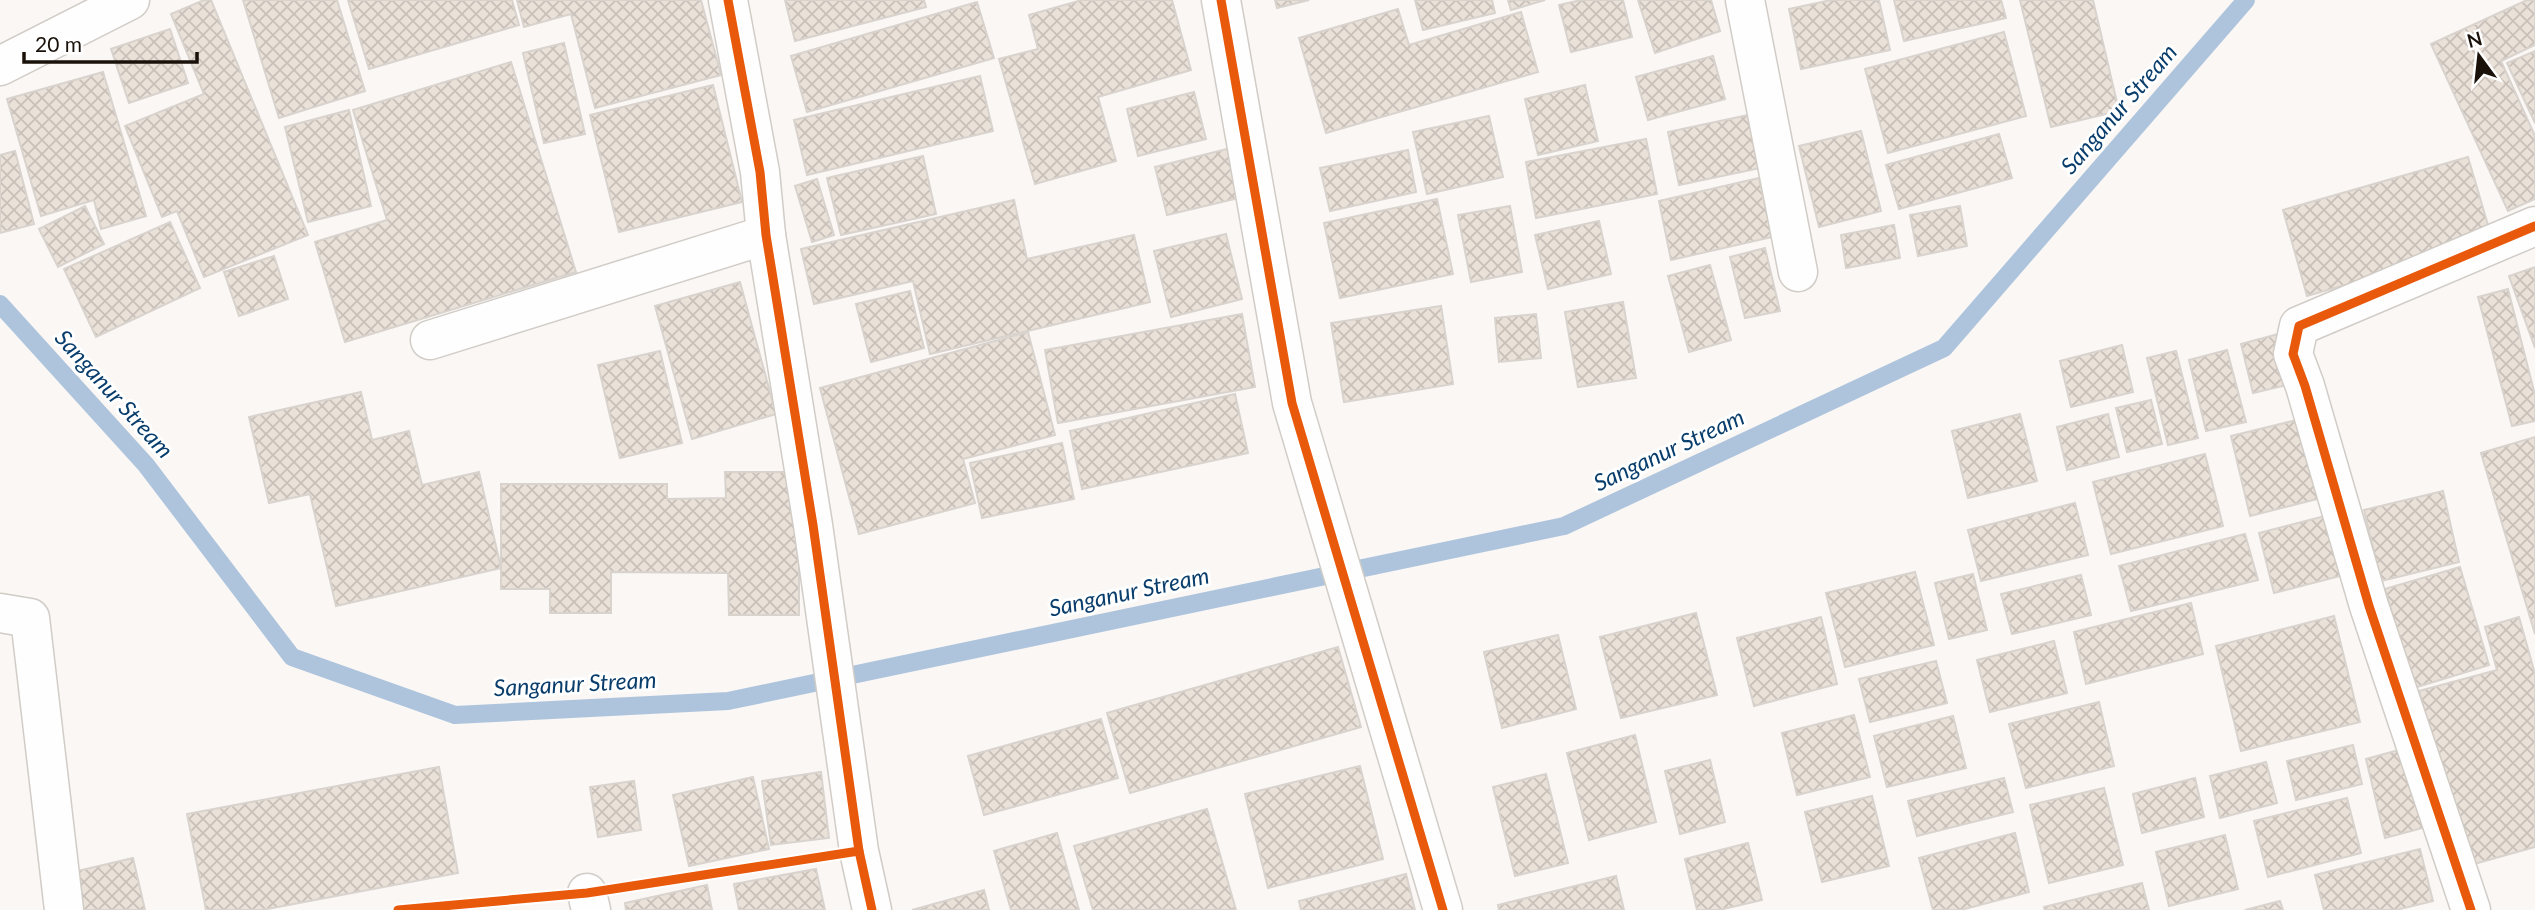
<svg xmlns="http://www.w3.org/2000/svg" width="2535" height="910" viewBox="0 0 2535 910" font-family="Lato,sans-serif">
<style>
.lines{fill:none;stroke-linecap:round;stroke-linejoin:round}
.stream{stroke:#adc4dc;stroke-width:18}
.building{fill:url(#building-cross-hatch);stroke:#d9d3ce;stroke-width:2}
.street-casing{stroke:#d1ccc6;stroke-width:41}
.street{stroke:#fefefe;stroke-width:38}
.cycleway-casing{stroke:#fff;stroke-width:13}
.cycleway{stroke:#e8590c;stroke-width:9}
.labels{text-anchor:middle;stroke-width:6;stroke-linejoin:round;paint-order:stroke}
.water-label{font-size:23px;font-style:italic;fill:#093d6b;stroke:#fff}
</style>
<defs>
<pattern id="building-cross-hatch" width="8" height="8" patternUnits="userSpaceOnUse" patternTransform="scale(1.75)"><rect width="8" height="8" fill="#eae1d9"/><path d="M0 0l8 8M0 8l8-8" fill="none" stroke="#c8c0b9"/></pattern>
</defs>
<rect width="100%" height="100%" fill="#faf7f5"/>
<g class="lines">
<path class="stream" d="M0 304 146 465 292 657 455 715 728 701 1564 526 1944 348 2246 0"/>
</g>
<g class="building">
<path d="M204 0H211L308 235 204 277 177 211 162 217 125 126 204 94 171 14Z"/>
<path d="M243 0H337L365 91 279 118Z"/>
<path d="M348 0H512L519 25 369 69Z"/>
<path d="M517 0H701L721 75 595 108 571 14 524 27Z"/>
<path d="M785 0H924L926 7 795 41Z"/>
<path d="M1082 0H1172L1191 70 1098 97 1116 161 1035 184 999 59 1038 49 1029 15Z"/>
<path d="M1275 0H1309L1277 8Z"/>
<path d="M1415 0H1492L1495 13 1423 30Z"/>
<path d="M1508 0H1545L1511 10Z"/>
<path d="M1581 0H1623L1632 37 1571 52 1559 5Z"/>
<path d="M1638 0H1711L1720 31 1655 53Z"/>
<path d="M1831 0H1879L1890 50 1801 69 1789 9Z"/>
<path d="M1894 0H2001L2006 18 1904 41Z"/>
<path d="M2020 0H2093L2119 111 2051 127Z"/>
<path d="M2527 0H2535V45L2501 61 2535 136V199L2508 211 2431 44Z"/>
<path d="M977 2 994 58 807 112 791 56Z"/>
<path d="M1398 9 1409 45 1521 12 1538 72 1326 133 1299 38Z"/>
<path d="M170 29 188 83 129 103 111 49Z"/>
<path d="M2004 32 2026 116 1888 153 1865 69Z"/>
<path d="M564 43 585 134 544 143 523 53Z"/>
<path d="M2535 51V123L2507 63Z"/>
<path d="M1713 56 1725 99 1648 120 1636 77Z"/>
<path d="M511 62 576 272 345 342 315 242 387 220 353 110Z"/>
<path d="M103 72 146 216 101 229 94 200 41 216 7 99Z"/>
<path d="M980 76 993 131 807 175 794 120Z"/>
<path d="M713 85 742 202 619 232 590 115Z"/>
<path d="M1585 85 1598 141 1538 155 1525 99Z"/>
<path d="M1194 92 1206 139 1138 156 1127 109Z"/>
<path d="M349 110 371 206 308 222 285 127Z"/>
<path d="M1753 114 1765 167 1679 185 1668 132Z"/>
<path d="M1489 116 1503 177 1427 194 1413 132Z"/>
<path d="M1861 131 1881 211 1819 227 1799 146Z"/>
<path d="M1999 134 2012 178 1899 209 1886 165Z"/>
<path d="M1646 139 1657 194 1536 218 1526 162Z"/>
<path d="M1231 148 1243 197 1167 215 1155 167Z"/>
<path d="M1408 150 1416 192 1330 211 1320 168Z"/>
<path d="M15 151 34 224 0 233V155Z"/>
<path d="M923 156 936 214 841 235 827 178Z"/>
<path d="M2468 157 2493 242 2307 296 2283 210Z"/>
<path d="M1759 178 1772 237 1671 260 1659 201Z"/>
<path d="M817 179 834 235 812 242 795 186Z"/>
<path d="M1437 199 1453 274 1340 298 1324 223Z"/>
<path d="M1014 200 1027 259 1134 235 1150 302 930 354 913 281 814 304 801 249Z"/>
<path d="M85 206 104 244 58 267 39 229Z"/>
<path d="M1510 206 1522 272 1471 282 1458 215Z"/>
<path d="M1960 206 1967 246 1918 256 1910 215Z"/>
<path d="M1599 221 1611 274 1548 289 1535 235Z"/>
<path d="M170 222 200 288 96 337 64 269Z"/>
<path d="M1894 225 1900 258 1846 268 1841 235Z"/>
<path d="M1226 234 1242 299 1171 317 1154 251Z"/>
<path d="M1765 248 1780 311 1745 318 1730 257Z"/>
<path d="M274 256 288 299 239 316 224 272Z"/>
<path d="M1710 265 1731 340 1689 352 1668 276Z"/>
<path d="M2535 267V348L2509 276Z"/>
<path d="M740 282 776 414 692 439 655 306Z"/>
<path d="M2508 289 2535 395V421L2512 426 2478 297Z"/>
<path d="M910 291 924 348 871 362 856 304Z"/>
<path d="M1623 302 1636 378 1578 387 1565 312Z"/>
<path d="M1441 306 1453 384 1344 402 1331 323Z"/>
<path d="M1242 314 1255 387 1058 423 1045 350Z"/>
<path d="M1536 314 1541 358 1499 362 1495 318Z"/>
<path d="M1028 332 1055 435 963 459 975 503 859 534 820 388Z"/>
<path d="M2282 333 2295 383 2253 393 2241 344Z"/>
<path d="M2122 345 2133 392 2071 407 2060 361Z"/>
<path d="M2227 350 2246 422 2206 431 2189 360Z"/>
<path d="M660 351 682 443 620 458 598 365Z"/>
<path d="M2176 351 2198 438 2168 445 2147 358Z"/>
<path d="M361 392 372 440 409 431 422 485 479 472 501 568 336 606 310 494 269 503 249 417Z"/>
<path d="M1235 394 1248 453 1082 489 1070 431Z"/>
<path d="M2151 400 2162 444 2127 452 2116 408Z"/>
<path d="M2020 414 2037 481 1968 498 1952 431Z"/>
<path d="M2108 414 2119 457 2067 470 2057 427Z"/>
<path d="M2305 418 2325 497 2250 516 2231 436Z"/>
<path d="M2535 437V634L2481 453Z"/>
<path d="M1062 443 1074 499 982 518 970 463Z"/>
<path d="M2205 454 2223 526 2111 554 2093 482Z"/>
<path d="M725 472H799V615H729L728 573 611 572V613H550V589H501V484H667V499L726 498Z"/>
<path d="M2443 491 2459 562 2381 581 2364 510Z"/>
<path d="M2075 503 2088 555 1981 581 1968 530Z"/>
<path d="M2325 516 2340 576 2274 593 2259 533Z"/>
<path d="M2245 534 2258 580 2131 611 2119 566Z"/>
<path d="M2460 567 2489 665 2414 688 2385 589Z"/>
<path d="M1915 572 1934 645 1845 667 1826 593Z"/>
<path d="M1973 574 1987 630 1949 639 1935 583Z"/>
<path d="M2081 575 2091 615 2012 634 2001 594Z"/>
<path d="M2191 603 2203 654 2086 684 2074 632Z"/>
<path d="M1696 613 1717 695 1621 718 1600 637Z"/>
<path d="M2334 616 2360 722 2241 751 2216 646Z"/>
<path d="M1821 617 1837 684 1754 706 1737 638Z"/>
<path d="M2519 617 2535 674V847L2467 866 2419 691 2497 670 2485 627Z"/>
<path d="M1558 635 1576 709 1502 728 1484 652Z"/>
<path d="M2054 641 2067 693 1990 712 1977 660Z"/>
<path d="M1338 647 1361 727 1130 793 1107 713Z"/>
<path d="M1936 661 1947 703 1870 722 1859 679Z"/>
<path d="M2099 702 2114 766 2026 788 2009 724Z"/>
<path d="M1854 715 1870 777 1797 795 1782 733Z"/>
<path d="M1953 716 1966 768 1887 787 1874 736Z"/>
<path d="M1101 719 1118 778 984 815 968 756Z"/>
<path d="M1635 735 1656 822 1589 840 1567 753Z"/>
<path d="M2353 745 2362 784 2296 800 2287 761Z"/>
<path d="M2406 748 2426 827 2385 838 2366 759Z"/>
<path d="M1710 760 1725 822 1680 834 1665 771Z"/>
<path d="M2266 762 2277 803 2220 818 2210 776Z"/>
<path d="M1360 766 1383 859 1268 888 1245 794Z"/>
<path d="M439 767 458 873 262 910H206L187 814Z"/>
<path d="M821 772 829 838 771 845 762 781Z"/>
<path d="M1546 774 1568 863 1515 876 1493 787Z"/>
<path d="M753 777 769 849 689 866 673 795Z"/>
<path d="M2004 778 2013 812 1917 836 1908 801Z"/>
<path d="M2195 778 2204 817 2142 833 2133 794Z"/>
<path d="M634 781 641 830 598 837 590 787Z"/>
<path d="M2104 788 2123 865 2049 883 2030 805Z"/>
<path d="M1872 796 1889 866 1822 882 1805 812Z"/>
<path d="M2347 798 2361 853 2268 877 2254 821Z"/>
<path d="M1207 809 1236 910H1093L1074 846Z"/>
<path d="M1057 833 1079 910H1011L994 851Z"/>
<path d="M2015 833 2029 892 1961 910H1933L1919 858Z"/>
<path d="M2225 835 2238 889 2169 906 2156 852Z"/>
<path d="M1748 843 1762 900 1719 910H1697L1685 859Z"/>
<path d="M2420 849 2433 901 2396 910H2324L2315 875Z"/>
<path d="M133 858 145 910H78L69 873Z"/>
<path d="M816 869 825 910H739L734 884Z"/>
<path d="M1406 874 1415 910H1301L1299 901Z"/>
<path d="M1616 876 1624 910H1499L1498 905Z"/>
<path d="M2142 883 2149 910H2045L2044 907Z"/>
<path d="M707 885 712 910H626L625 903Z"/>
<path d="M984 890 989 910H912Z"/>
<path d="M2280 901 2283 910H2245Z"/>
</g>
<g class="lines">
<defs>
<g id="street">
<path d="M728 0 760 172 766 235 813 525 859 851 872 910"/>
<path d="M1221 0 1292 403 1443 910"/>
<path d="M1745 0 1798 272"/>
<path d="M0 66 130 0"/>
<path d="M430 340 766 235"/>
<path d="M0 613 30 618 64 910"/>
<path d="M587 893 591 910"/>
<path d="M2471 910 2369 606 2305 386 2293 354 2299 326 2535 226"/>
</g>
</defs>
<use href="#street" class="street-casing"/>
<use href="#street" class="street"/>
<defs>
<g id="cycleway">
<path d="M728 0 760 172 766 235 813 525 859 851 872 910"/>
<path d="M1221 0 1292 403 1443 910"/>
<path d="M398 910 587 893 859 851"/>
<path d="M2471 910 2369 606 2305 386 2293 354 2299 326 2535 226"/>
</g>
</defs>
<use href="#cycleway" class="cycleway-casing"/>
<use href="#cycleway" class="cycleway"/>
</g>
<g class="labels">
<g class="water-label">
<text transform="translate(2119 109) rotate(-49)" y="8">Sanganur Stream</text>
<text transform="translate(114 394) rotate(48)" y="8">Sanganur Stream</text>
<text transform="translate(1669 450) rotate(-25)" y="8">Sanganur Stream</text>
<text transform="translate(1129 592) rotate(-12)" y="8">Sanganur Stream</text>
<text transform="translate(575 684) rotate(-3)" y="8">Sanganur Stream</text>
</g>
</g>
<g transform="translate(2479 56) rotate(345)" stroke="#ffffff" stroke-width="5" paint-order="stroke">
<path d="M0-5L12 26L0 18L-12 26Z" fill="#1a120a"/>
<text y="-10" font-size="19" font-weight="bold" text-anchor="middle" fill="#1a120a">N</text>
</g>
<path d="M24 52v10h173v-10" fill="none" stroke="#1a120a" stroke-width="3.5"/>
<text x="35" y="52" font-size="21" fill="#1a120a" stroke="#ffffff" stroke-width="5" paint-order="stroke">20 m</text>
</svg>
